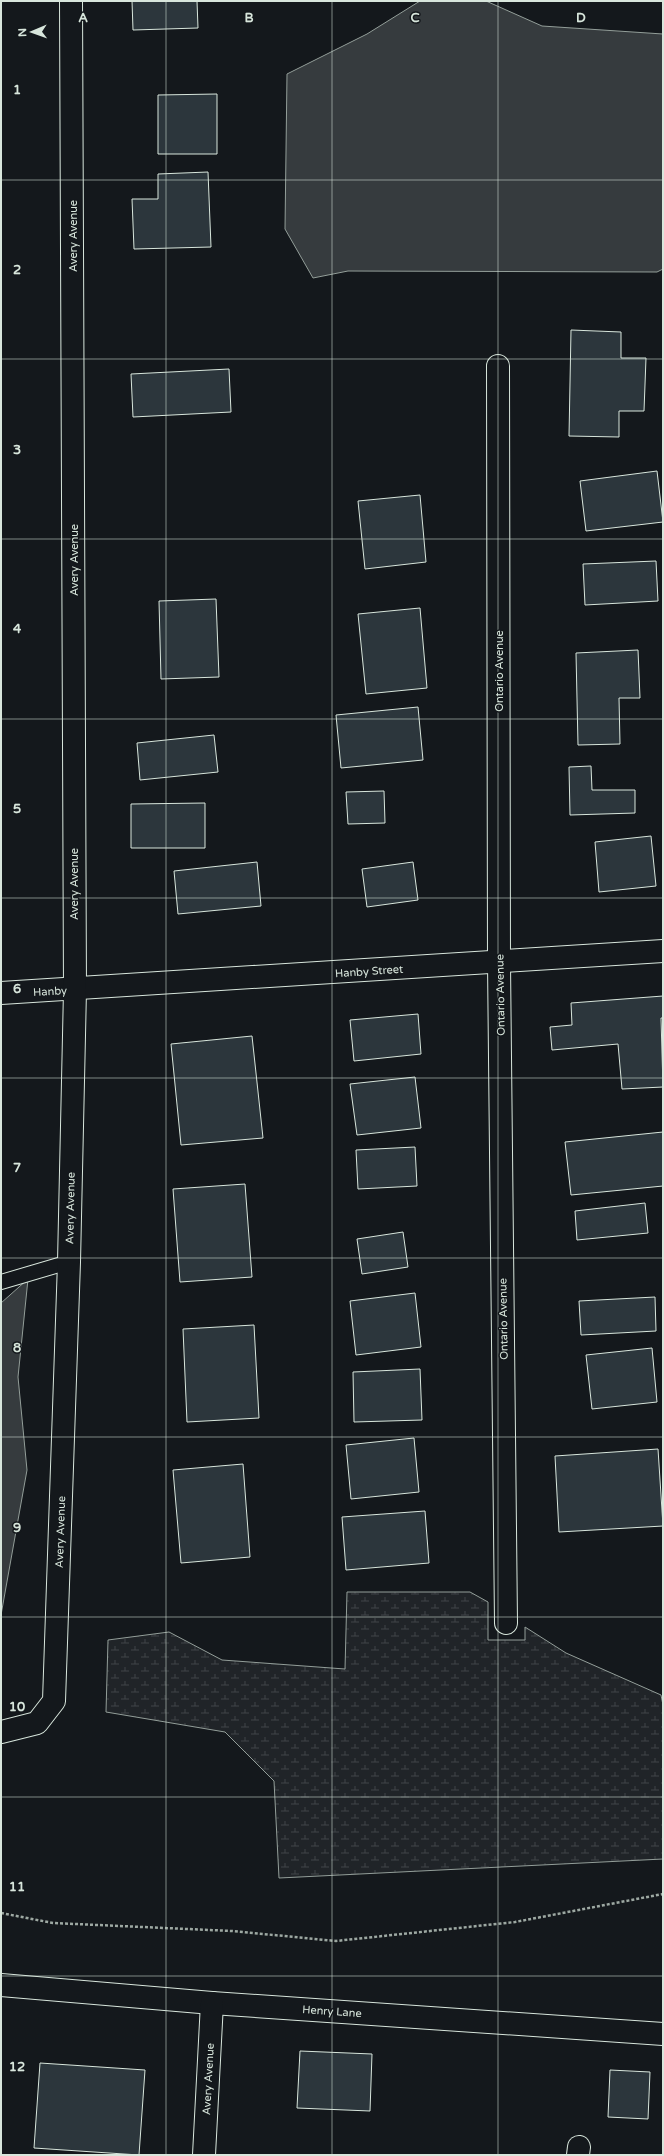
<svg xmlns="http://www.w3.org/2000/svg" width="664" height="2156" viewBox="0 0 664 2156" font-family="'Varela Round',sans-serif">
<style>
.wetland{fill:url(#wetland-marsh);stroke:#939e99}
.water{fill:#363b3e;stroke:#939e99}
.building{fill:#2c363c;stroke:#d8e6dc}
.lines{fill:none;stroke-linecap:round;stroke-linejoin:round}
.lane-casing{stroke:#d8e6dc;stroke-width:16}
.street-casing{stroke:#d8e6dc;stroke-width:24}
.path{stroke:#9da8a2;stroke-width:2.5;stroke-dasharray:3 2;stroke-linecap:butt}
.lane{stroke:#14181c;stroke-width:14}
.street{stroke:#14181c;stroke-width:22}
.grid{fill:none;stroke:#d8e6dc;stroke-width:1;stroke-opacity:0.55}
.labels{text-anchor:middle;stroke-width:3;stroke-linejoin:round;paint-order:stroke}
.street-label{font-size:11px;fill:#d8e6dc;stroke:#14181c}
.grid-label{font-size:13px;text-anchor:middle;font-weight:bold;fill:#d8e6dc;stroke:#14181c;stroke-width:3;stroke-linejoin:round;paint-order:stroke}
</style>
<defs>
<pattern id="wetland-marsh" width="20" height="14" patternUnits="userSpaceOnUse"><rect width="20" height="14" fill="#202428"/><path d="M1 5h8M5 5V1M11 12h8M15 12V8" fill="none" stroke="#404447"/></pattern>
</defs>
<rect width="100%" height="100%" fill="#14181c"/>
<path class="wetland" d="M347 1592H470L488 1602V1640H525V1627L566 1653 661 1695 663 1705V1859L279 1878 274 1781 225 1732 106 1712 108 1640 169 1632 222 1660 345 1669Z"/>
<g class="water">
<path d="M420 1H486L542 26 663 34V269L657 272 348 271 313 278 285 229 287 74 367 34Z"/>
<path d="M28 1279 18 1377 27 1470 1 1615V1303Z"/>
</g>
<g class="building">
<path d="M132 1H197L198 28 133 30Z"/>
<path d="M217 94V154H158V95Z"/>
<path d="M208 172 211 247 134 249 132 199H158V174Z"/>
<path d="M571 330 621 332V358H646L644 411H619V437L569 436Z"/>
<path d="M229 369 231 412 133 417 131 374Z"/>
<path d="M657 471 663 522 586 531 580 481Z"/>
<path d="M420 495 426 562 365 569 358 501Z"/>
<path d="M656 561 658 601 585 605 583 564Z"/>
<path d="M216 599 219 677 161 679 159 601Z"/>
<path d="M420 608 427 688 366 694 358 614Z"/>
<path d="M638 650 640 698H619L620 744 578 745 576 653Z"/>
<path d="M418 707 423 760 341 768 336 715Z"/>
<path d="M214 735 218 772 140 780 137 743Z"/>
<path d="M591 766 592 790H635V813L570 815 569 767Z"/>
<path d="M384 791 385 823 348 824 346 792Z"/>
<path d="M205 803V848H131V804Z"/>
<path d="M651 836 656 886 599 892 595 842Z"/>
<path d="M257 862 261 906 178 914 174 871Z"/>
<path d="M413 862 418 900 367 907 362 869Z"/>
<path d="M663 996V1018H661L663 1087 622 1089 618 1044 552 1050 550 1027 572 1025 571 1003Z"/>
<path d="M418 1014 421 1054 354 1061 350 1020Z"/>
<path d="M252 1036 263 1138 181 1145 171 1044Z"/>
<path d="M415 1077 421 1128 357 1135 350 1084Z"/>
<path d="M663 1132V1186L571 1195 565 1142Z"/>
<path d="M415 1147 417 1186 358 1189 356 1150Z"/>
<path d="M245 1184 252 1277 180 1282 173 1189Z"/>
<path d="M645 1203 648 1233 577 1240 575 1211Z"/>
<path d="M403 1232 408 1267 362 1274 357 1239Z"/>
<path d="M415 1293 421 1347 356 1355 350 1301Z"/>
<path d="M655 1297 656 1331 581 1335 579 1301Z"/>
<path d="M254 1325 259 1418 187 1422 183 1329Z"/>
<path d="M652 1348 657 1402 592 1409 586 1355Z"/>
<path d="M420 1369 422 1420 354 1422 353 1372Z"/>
<path d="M414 1438 419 1492 351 1499 346 1445Z"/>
<path d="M658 1449 663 1526 559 1532 555 1456Z"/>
<path d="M243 1464 250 1557 181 1563 173 1470Z"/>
<path d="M425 1511 429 1563 346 1570 342 1517Z"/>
<path d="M300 2051 372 2054 370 2111 297 2108Z"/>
<path d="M40 2063 145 2070 139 2155 34 2148Z"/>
<path d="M610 2070 650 2072 648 2119 608 2117Z"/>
</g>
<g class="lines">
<defs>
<path id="lane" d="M1 1282 69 1262"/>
<g id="street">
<path d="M498 366 499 963 506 1623"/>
<path d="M1 993 663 951"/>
<path d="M1 1732 37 1723 54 1701 69 1262 75 990 71 1"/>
<path d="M1 1985 212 2003 663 2034"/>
<path d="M204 2155 212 2003"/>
<path d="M578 2155 579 2147"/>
</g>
</defs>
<use href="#lane" class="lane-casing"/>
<use href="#street" class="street-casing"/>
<path class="path" d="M1 1913 53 1923 232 1931 336 1941 515 1922 663 1894"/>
<use href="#lane" class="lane"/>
<use href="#street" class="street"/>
</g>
<path class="grid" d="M166 1V2155M332 1V2155M498 1V2155M1 180H663M1 359H663M1 539H663M1 719H663M1 898H663M1 1078H663M1 1258H663M1 1437H663M1 1617H663M1 1797H663M1 1976H663"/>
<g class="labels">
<g class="street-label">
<text transform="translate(73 236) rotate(-90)" y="4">Avery Avenue</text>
<text transform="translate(74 560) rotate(-90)" y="4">Avery Avenue</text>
<text transform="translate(499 671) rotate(-90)" y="4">Ontario Avenue</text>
<text transform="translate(74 884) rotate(-90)" y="4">Avery Avenue</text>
<text transform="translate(369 971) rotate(-4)" y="4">Hanby Street</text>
<text transform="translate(50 991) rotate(-3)" y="4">Hanby</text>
<text transform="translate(500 995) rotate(-91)" y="4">Ontario Avenue</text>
<text transform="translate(70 1208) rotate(-89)" y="4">Avery Avenue</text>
<text transform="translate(503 1319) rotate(-91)" y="4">Ontario Avenue</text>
<text transform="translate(60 1532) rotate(-88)" y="4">Avery Avenue</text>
<text transform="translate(332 2011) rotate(4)" y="4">Henry Lane</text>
<text transform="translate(208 2079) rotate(-87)" y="4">Avery Avenue</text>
</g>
</g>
<g class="grid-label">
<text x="83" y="22">A</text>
<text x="249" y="22">B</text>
<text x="415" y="22">C</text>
<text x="581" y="22">D</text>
<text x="17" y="94">1</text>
<text x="17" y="274">2</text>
<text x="17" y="454">3</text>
<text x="17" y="633">4</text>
<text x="17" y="813">5</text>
<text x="17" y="993">6</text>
<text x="17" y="1172">7</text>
<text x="17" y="1352">8</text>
<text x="17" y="1532">9</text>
<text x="17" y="1711">10</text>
<text x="17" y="1891">11</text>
<text x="17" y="2071">12</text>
</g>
<rect width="664" height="2156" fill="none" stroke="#d8e6dc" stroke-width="4"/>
<g transform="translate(32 32) rotate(268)" stroke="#14181c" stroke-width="3" paint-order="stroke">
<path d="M0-3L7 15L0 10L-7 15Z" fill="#d8e6dc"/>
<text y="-6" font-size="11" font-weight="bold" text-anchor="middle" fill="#d8e6dc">N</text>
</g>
</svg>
